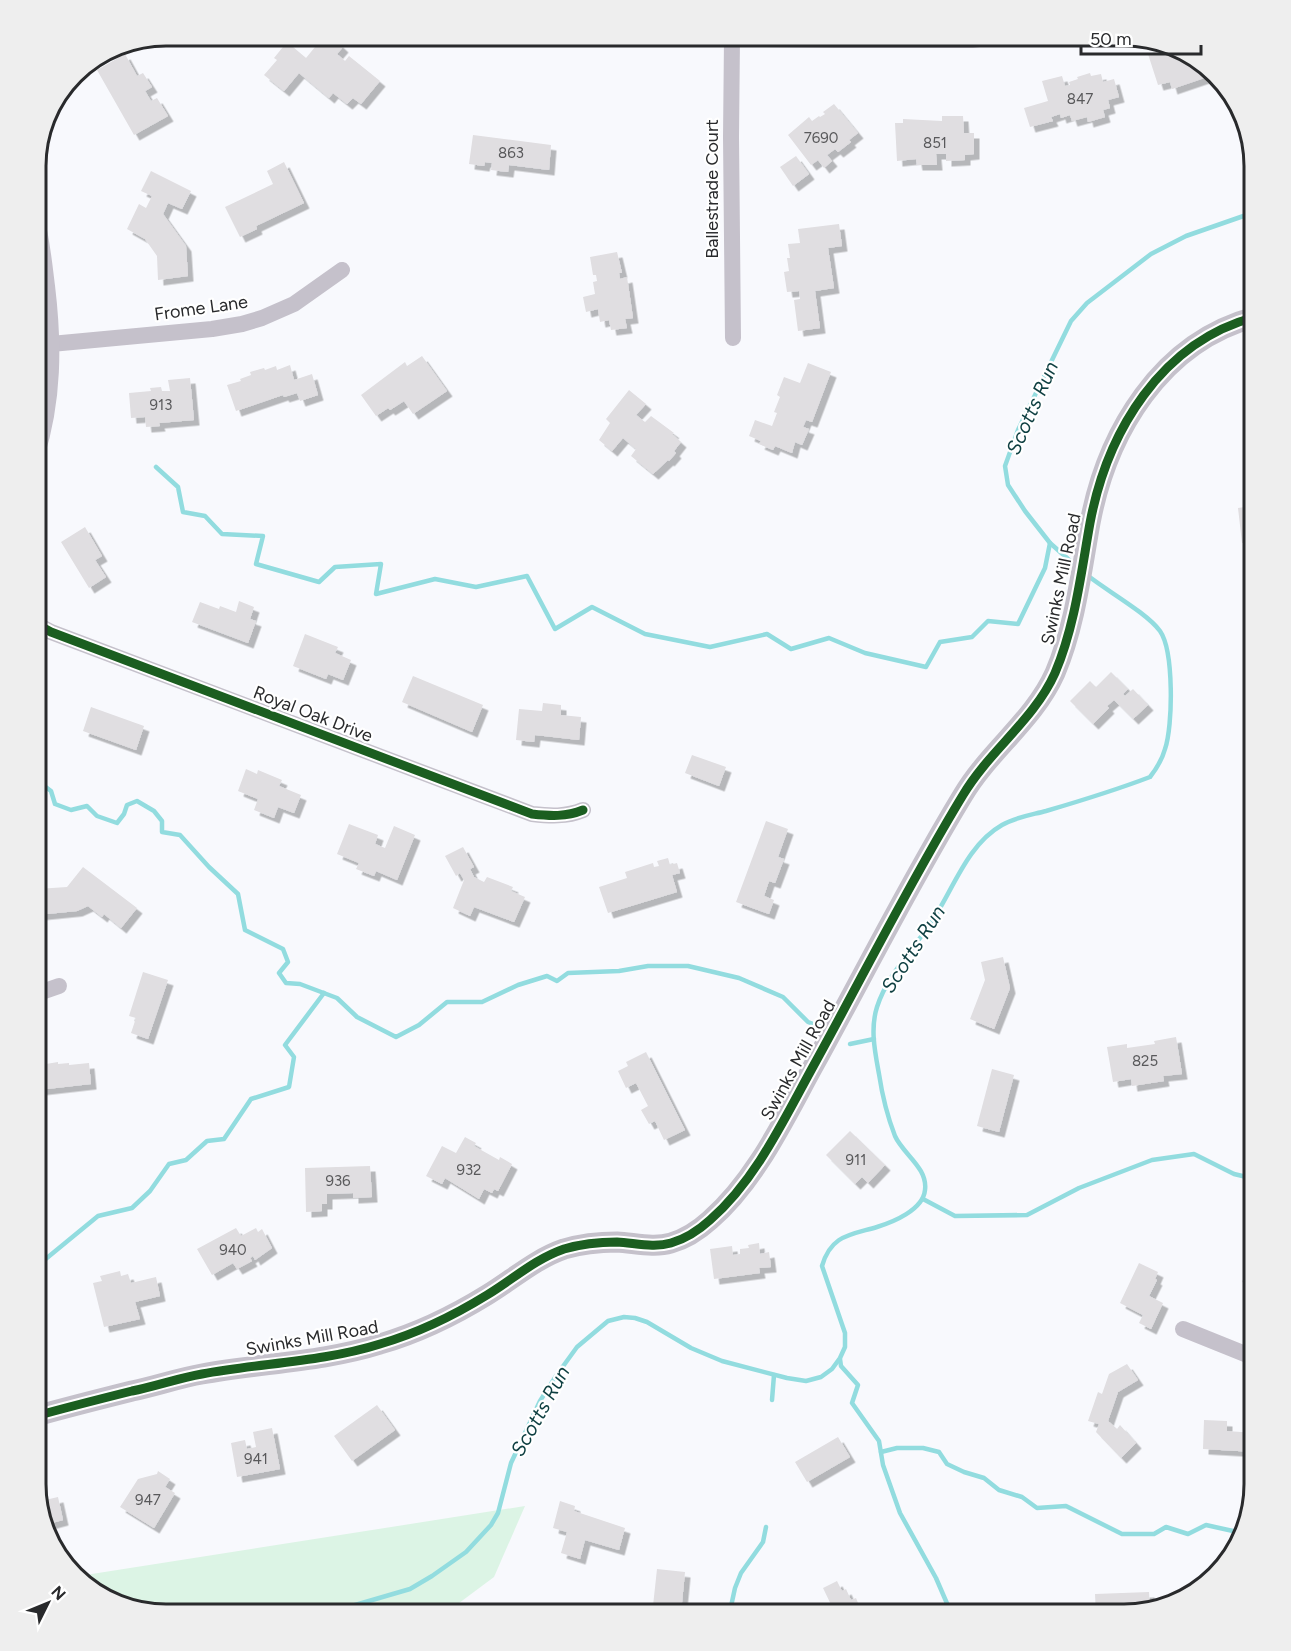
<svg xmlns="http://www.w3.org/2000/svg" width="1291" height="1651" viewBox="0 0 1291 1651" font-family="Figtree,sans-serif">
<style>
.green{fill:#dcf4e5}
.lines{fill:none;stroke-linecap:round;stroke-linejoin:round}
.stream{stroke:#92dcdf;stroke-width:4.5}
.building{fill:#e0dee1;filter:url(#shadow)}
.minor{stroke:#c5c1cb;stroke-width:16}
.tertiary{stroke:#c5c1cb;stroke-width:21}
.cycleway-casing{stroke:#fff;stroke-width:13}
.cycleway{stroke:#1b5e20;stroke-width:9}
.labels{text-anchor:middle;stroke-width:4.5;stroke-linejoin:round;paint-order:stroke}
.number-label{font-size:15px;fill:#59595b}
.street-label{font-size:18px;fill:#292a2c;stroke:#fff}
.water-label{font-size:20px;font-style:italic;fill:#0e3f41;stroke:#fff}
.rim{fill:none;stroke:#292a2c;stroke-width:3}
</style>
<defs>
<filter id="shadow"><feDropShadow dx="5.5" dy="5.5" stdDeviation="0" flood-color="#0004"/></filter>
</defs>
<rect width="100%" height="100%" fill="#f8f9fd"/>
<path class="green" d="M525 1506 494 1577 443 1615H166L101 1598 79 1576Z"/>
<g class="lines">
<g class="stream">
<path d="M156 467 178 487 183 512 205 516 222 534 263 536 256 564 319 582 335 567 381 564 376 594 435 579 476 587 527 576 555 629 592 607 645 634 710 647 767 634 791 649 829 638 865 653 926 667 940 642 972 637 988 621 1018 624 1045 568 1050 543"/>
<path d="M1076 566 1050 543 1025 511 1008 485 1005 466 1018 430 1071 321 1087 303 1151 254 1186 236 1255 212"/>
<path d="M36 783 39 782 51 791 55 804 71 810 87 806 97 816 117 823 124 814 127 805 137 801 154 811 162 821V832L180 835 209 867 238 894 245 930 283 949 288 962 279 973 286 983 300 984 337 998 357 1017 396 1037 419 1025 447 1002H482L518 985 547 976 557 981 568 973 619 971 648 966H688L739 978 783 997 808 1022 821 1027"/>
<path d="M850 1044 874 1039"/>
<path d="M923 1199 955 1216 1027 1215 1079 1188 1152 1160 1194 1154 1234 1174 1255 1179"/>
<path d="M36 1259 42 1262 98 1216 132 1208 150 1191 169 1164 186 1160 207 1141 224 1139 251 1099 289 1087 294 1057 285 1045 324 993"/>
<path d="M840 1359 841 1366 858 1385 852 1403 879 1441 883 1465 900 1513 936 1578 952 1615"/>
<path d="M772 1400 774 1375"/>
<path d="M881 1452 897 1448H923L939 1452 947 1464 964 1472 984 1478 999 1490 1022 1497 1037 1508 1066 1506 1122 1534H1154L1166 1527 1188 1534 1206 1525 1242 1533"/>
<path d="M293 1615 338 1610 410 1589 432 1576 466 1552 491 1525 498 1513 511 1463 540 1401 556 1376 577 1347 608 1321 624 1317 635 1318 647 1322 691 1348 722 1361 787 1378 806 1381 821 1377 832 1369 840 1358 845 1347V1333L822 1266C831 1235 850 1235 877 1227 893 1222 923 1210 925 1190 928 1168 903 1154 895 1136 888 1118 882 1094 879 1074 875 1052 870 1029 877 1007 887 976 910 953 928 927 952 894 965 846 1002 825 1016 817 1031 815 1046 811 1080 801 1116 790 1150 777 1157 768 1162 760 1165 749 1173 726 1174 651 1160 631 1147 613 1107 591 1087 575"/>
<path d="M726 1615 730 1611 735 1588 741 1573 763 1542 766 1527"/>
</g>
</g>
<g class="building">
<path d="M324 36H331L343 47 337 54 345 61 349 56 380 81 361 104 353 98 347 104 333 93 329 98 299 73 284 91 264 75 277 60 274 58 287 42 306 58Z"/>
<path d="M1159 44 1190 54 1213 75 1172 89 1170 82 1158 85 1148 54 1161 50Z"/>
<path d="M125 54 137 76 143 73 152 87 145 91 151 101 157 98 168 116 134 135 97 70Z"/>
<path d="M1090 73 1091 76 1101 74 1103 82 1114 79 1119 97 1108 100 1110 108 1103 110 1105 117 1088 122 1087 117 1072 121 1070 115 1061 118 1060 114 1051 117 1053 121 1030 127 1024 108 1048 101 1042 81 1062 76 1065 86 1070 85 1069 82 1078 79 1077 77Z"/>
<path d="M834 104 858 133 849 140 851 142 838 152 835 149 827 155 832 161 824 168 818 160 811 165 788 135 809 117 812 121 819 116 820 117 825 114 823 112Z"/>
<path d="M942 116H963L964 133H974V154L965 155V160L946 161V154H936L937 165H917L916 159 897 161 895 123H903V119L942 121Z"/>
<path d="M473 135 551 145 549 170 509 165 508 172 491 170 492 163 485 162 484 166 469 164Z"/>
<path d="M796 156 809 174 793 186 780 167Z"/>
<path d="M284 162 304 203 256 226 257 229 240 237 225 207 273 184 267 171Z"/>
<path d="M151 171 191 191 182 209 168 203 163 214 186 246 188 276 158 280 157 256 145 239 127 229 139 204 146 208 152 196 141 191Z"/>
<path d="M839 224 842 246 828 248 834 288 815 291 820 328 798 331 794 300 800 299 799 291 787 292 784 272 789 271 787 258H790L788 244 800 243 798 229Z"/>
<path d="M617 252 622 273H619L620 279 627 277 633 318 625 319 627 328 611 330 609 320 600 322 598 309 586 312 583 297 595 294 593 282 597 281 596 275H593L590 257Z"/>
<path d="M422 356 447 391 413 414 404 401 390 410 388 408 376 416 361 395 405 362 407 366Z"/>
<path d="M808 363 831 372 812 422 806 420 803 427 809 429 802 445 795 442 792 453 775 446 773 450 759 444 761 441 749 436 755 420 772 426 777 413 774 412 780 397 777 395 784 377 800 383Z"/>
<path d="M290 365 294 380 312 374 318 395 300 401 297 393 284 397 283 395 236 411 227 385 241 381 240 379 251 375 250 372 264 368 265 370 276 366 277 370Z"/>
<path d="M190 378 194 420 159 423 160 426 146 427 145 417 131 418 129 393 151 391 150 388 161 387 162 391H170L168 380Z"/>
<path d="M629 390 646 404 636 415 645 422 651 416 674 433 672 434 681 442 674 451 676 453 669 461 668 460 653 474 631 456 636 449 623 438 612 451 599 440 610 423 606 419Z"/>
<path d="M1255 486V541L1242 543 1238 508 1252 506 1243 496Z"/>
<path d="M85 527 102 556 95 560 106 577 89 588 61 542Z"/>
<path d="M239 601 254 607 250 619 256 621 248 643 192 622 200 602 219 609 220 606 236 612Z"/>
<path d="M305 634 338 647 335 653 351 660 343 680 328 674 326 679 293 666Z"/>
<path d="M1111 672 1128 689 1123 694 1125 696 1133 689 1148 705 1133 719 1114 700 1107 706 1109 708 1093 724 1070 701 1090 681 1096 687Z"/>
<path d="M413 676 483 705 472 732 402 702Z"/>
<path d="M543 703 561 705V715L581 717 579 740 535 735 534 742 516 740 519 709 542 711Z"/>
<path d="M91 707 144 726 136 750 83 731Z"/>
<path d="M692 755 726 767 719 786 685 773Z"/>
<path d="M246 769 257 774 258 770 282 780 279 786 301 795 294 813 278 807 274 818 254 810 258 799 238 791Z"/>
<path d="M766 821 788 829 778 857 784 859 775 883 769 881 764 896 774 900 769 914 736 902Z"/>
<path d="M349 824 378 835 375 844 385 848 394 826 415 835 397 880 376 871 374 876 356 869 359 863 337 854Z"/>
<path d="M463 847 474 867 470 869 474 877 484 882 487 877 513 887 511 891 525 897 514 922 474 907 470 916 453 908 464 880 460 873 456 876 445 856Z"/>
<path d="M668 858 670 865 677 863 680 873 672 875 677 892 608 913 599 887 627 878 625 872 653 863 654 867 659 866 657 861Z"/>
<path d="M83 867 137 908 121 928 104 914 102 917 88 906 77 911 37 915V889L67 887Z"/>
<path d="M1003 957 1010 988 994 1029 970 1019 985 980 981 962Z"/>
<path d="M143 972 168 980 148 1039 131 1033 136 1018 129 1016Z"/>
<path d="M1176 1037 1182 1074 1163 1076 1164 1081 1132 1086 1131 1079 1113 1082 1107 1047 1127 1044V1048L1155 1044 1154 1041Z"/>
<path d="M646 1052 685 1130 664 1140 655 1121 649 1124 641 1110 648 1106 636 1083 626 1088 618 1071 628 1066 626 1062Z"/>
<path d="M58 1062V1064L69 1063V1065L89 1063 91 1084 38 1090V1085H36V1069L47 1068 46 1064Z"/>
<path d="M992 1069 1014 1075 999 1132 977 1126Z"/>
<path d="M850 1131 885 1165 868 1183 862 1177 855 1184 826 1155Z"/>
<path d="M465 1137 476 1143 474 1146 499 1160 500 1157 512 1164 498 1191 494 1189 492 1193 484 1189 479 1199 445 1178 442 1184 426 1176 442 1146 456 1153Z"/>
<path d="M370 1166 372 1197 353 1198V1193L327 1194V1204H322V1211L306 1212 305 1168Z"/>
<path d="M236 1228 241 1236 256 1228 258 1232 262 1229 272 1248 255 1260 253 1256 250 1258 252 1261 237 1269 233 1263 212 1275 197 1249Z"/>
<path d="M759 1243 760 1254 769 1252 771 1267 759 1268 760 1273 714 1279 710 1249 732 1246 733 1255 740 1254V1249L749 1248 748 1245Z"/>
<path d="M1250 1261 1255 1263V1300L1246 1297 1250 1285 1242 1282Z"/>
<path d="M1139 1263 1158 1272 1155 1279 1157 1280 1149 1296 1163 1303 1151 1329 1139 1323 1143 1315 1120 1303Z"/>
<path d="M120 1271 121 1276 128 1274 131 1283 156 1277 160 1296 135 1302 140 1319 104 1327 93 1283 102 1281 100 1276Z"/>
<path d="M1127 1364 1138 1380 1118 1392 1108 1421 1117 1429 1120 1425 1136 1443 1121 1458 1096 1432 1099 1424 1088 1421 1098 1392 1102 1394 1109 1374Z"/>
<path d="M377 1405 395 1430 352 1461 334 1436Z"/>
<path d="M1204 1420 1227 1421V1431L1255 1433V1452L1203 1449Z"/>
<path d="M272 1428 280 1469 237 1477 231 1443 245 1440 247 1449 256 1447 253 1432Z"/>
<path d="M838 1437 850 1457 807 1482 795 1462Z"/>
<path d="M158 1471 170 1479 165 1487 175 1493 154 1528 120 1507 138 1479 157 1474Z"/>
<path d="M58 1497 63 1520 48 1524 41 1501Z"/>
<path d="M560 1501 575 1506 574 1511 625 1528 619 1550 585 1540 580 1559 561 1553 567 1532 553 1528Z"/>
<path d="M657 1569 685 1572 681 1613 683 1615H652Z"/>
<path d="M837 1581 842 1591 846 1589 851 1600 856 1598 860 1608 857 1610 859 1615H836L823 1588Z"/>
<path d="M1149 1592 1150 1607 1130 1613 1096 1615 1095 1594Z"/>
</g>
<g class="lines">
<g class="minor">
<path d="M515 36 835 40H972L1001 36"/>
<path d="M732 39 731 137 733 338"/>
<path d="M51 344 212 329 242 324 262 318 294 304 342 270"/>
<path d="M36 457C54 400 54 344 47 286 44 262 42 240 36 217"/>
<path d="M36 624 51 632 532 814C550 816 566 817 583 810"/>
<path d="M36 994 59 986"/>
<path d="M1183 1329 1255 1358"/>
</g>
<path class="tertiary" d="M36 1416C68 1407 100 1399 132 1391 156 1386 179 1378 202 1374 261 1363 323 1362 380 1344 418 1333 453 1316 487 1295 512 1280 535 1259 564 1249 581 1244 600 1242 617 1242 635 1243 654 1248 671 1243 685 1239 699 1230 710 1220 757 1179 785 1117 815 1063 864 974 910 882 963 795 989 751 1034 720 1055 673 1075 626 1081 573 1090 523 1107 432 1161 342 1255 317"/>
<defs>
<g id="cycleway">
<path d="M36 624 51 632 532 814C550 816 566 817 583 810"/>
<path d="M36 1416C68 1407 100 1399 132 1391 156 1386 179 1378 202 1374 261 1363 323 1362 380 1344 418 1333 453 1316 487 1295 512 1280 535 1259 564 1249 581 1244 600 1242 617 1242 635 1243 654 1248 671 1243 685 1239 699 1230 710 1220 757 1179 785 1117 815 1063 864 974 910 882 963 795 989 751 1034 720 1055 673 1075 626 1081 573 1090 523 1107 432 1161 342 1255 317"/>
</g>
</defs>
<use href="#cycleway" class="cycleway-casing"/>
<use href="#cycleway" class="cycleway"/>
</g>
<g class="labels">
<g class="number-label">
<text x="1080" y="104">847</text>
<text x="821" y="143">7690</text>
<text x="935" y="148">851</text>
<text x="511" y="158">863</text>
<text x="161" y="410">913</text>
<text x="1145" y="1066">825</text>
<text x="856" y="1165">911</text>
<text x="469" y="1175">932</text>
<text x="338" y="1186">936</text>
<text x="233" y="1255">940</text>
<text x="256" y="1464">941</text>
<text x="148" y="1505">947</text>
</g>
<g class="street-label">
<text transform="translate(712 189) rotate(-90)" y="6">Ballestrade Court</text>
<text transform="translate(201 308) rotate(-8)" y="6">Frome Lane</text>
<text transform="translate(1061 579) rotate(-78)" y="6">Swinks Mill Road</text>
<text transform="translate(313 714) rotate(21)" y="6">Royal Oak Drive</text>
<text transform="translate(798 1060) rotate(-61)" y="6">Swinks Mill Road</text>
<text transform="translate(312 1338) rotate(-10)" y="6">Swinks Mill Road</text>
</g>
<g class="water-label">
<text transform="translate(1032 408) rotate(-66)" y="7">Scotts Run</text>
<text transform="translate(913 949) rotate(-57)" y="7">Scotts Run</text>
<text transform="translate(540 1411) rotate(-61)" y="7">Scotts Run</text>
</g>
</g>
<path d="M0 0H1291V1651H0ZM166 46H1124A120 120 0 0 1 1244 166V1484A120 120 0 0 1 1124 1604H166A120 120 0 0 1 46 1484V166A120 120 0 0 1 166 46Z" fill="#eee" fill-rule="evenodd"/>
<path class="rim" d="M166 46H1124A120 120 0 0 1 1244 166V1484A120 120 0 0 1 1124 1604H166A120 120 0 0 1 46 1484V166A120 120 0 0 1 166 46Z"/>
<g transform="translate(48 1603) rotate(47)" stroke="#ffffff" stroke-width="4.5" paint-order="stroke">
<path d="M0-4.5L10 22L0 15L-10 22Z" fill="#292a2c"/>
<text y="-9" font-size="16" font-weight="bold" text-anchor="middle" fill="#292a2c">N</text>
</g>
<path d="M1081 45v9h120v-9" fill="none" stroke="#292a2c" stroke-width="3"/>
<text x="1090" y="45" font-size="18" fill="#292a2c" stroke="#ffffff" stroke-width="4.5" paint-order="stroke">50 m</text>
</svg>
